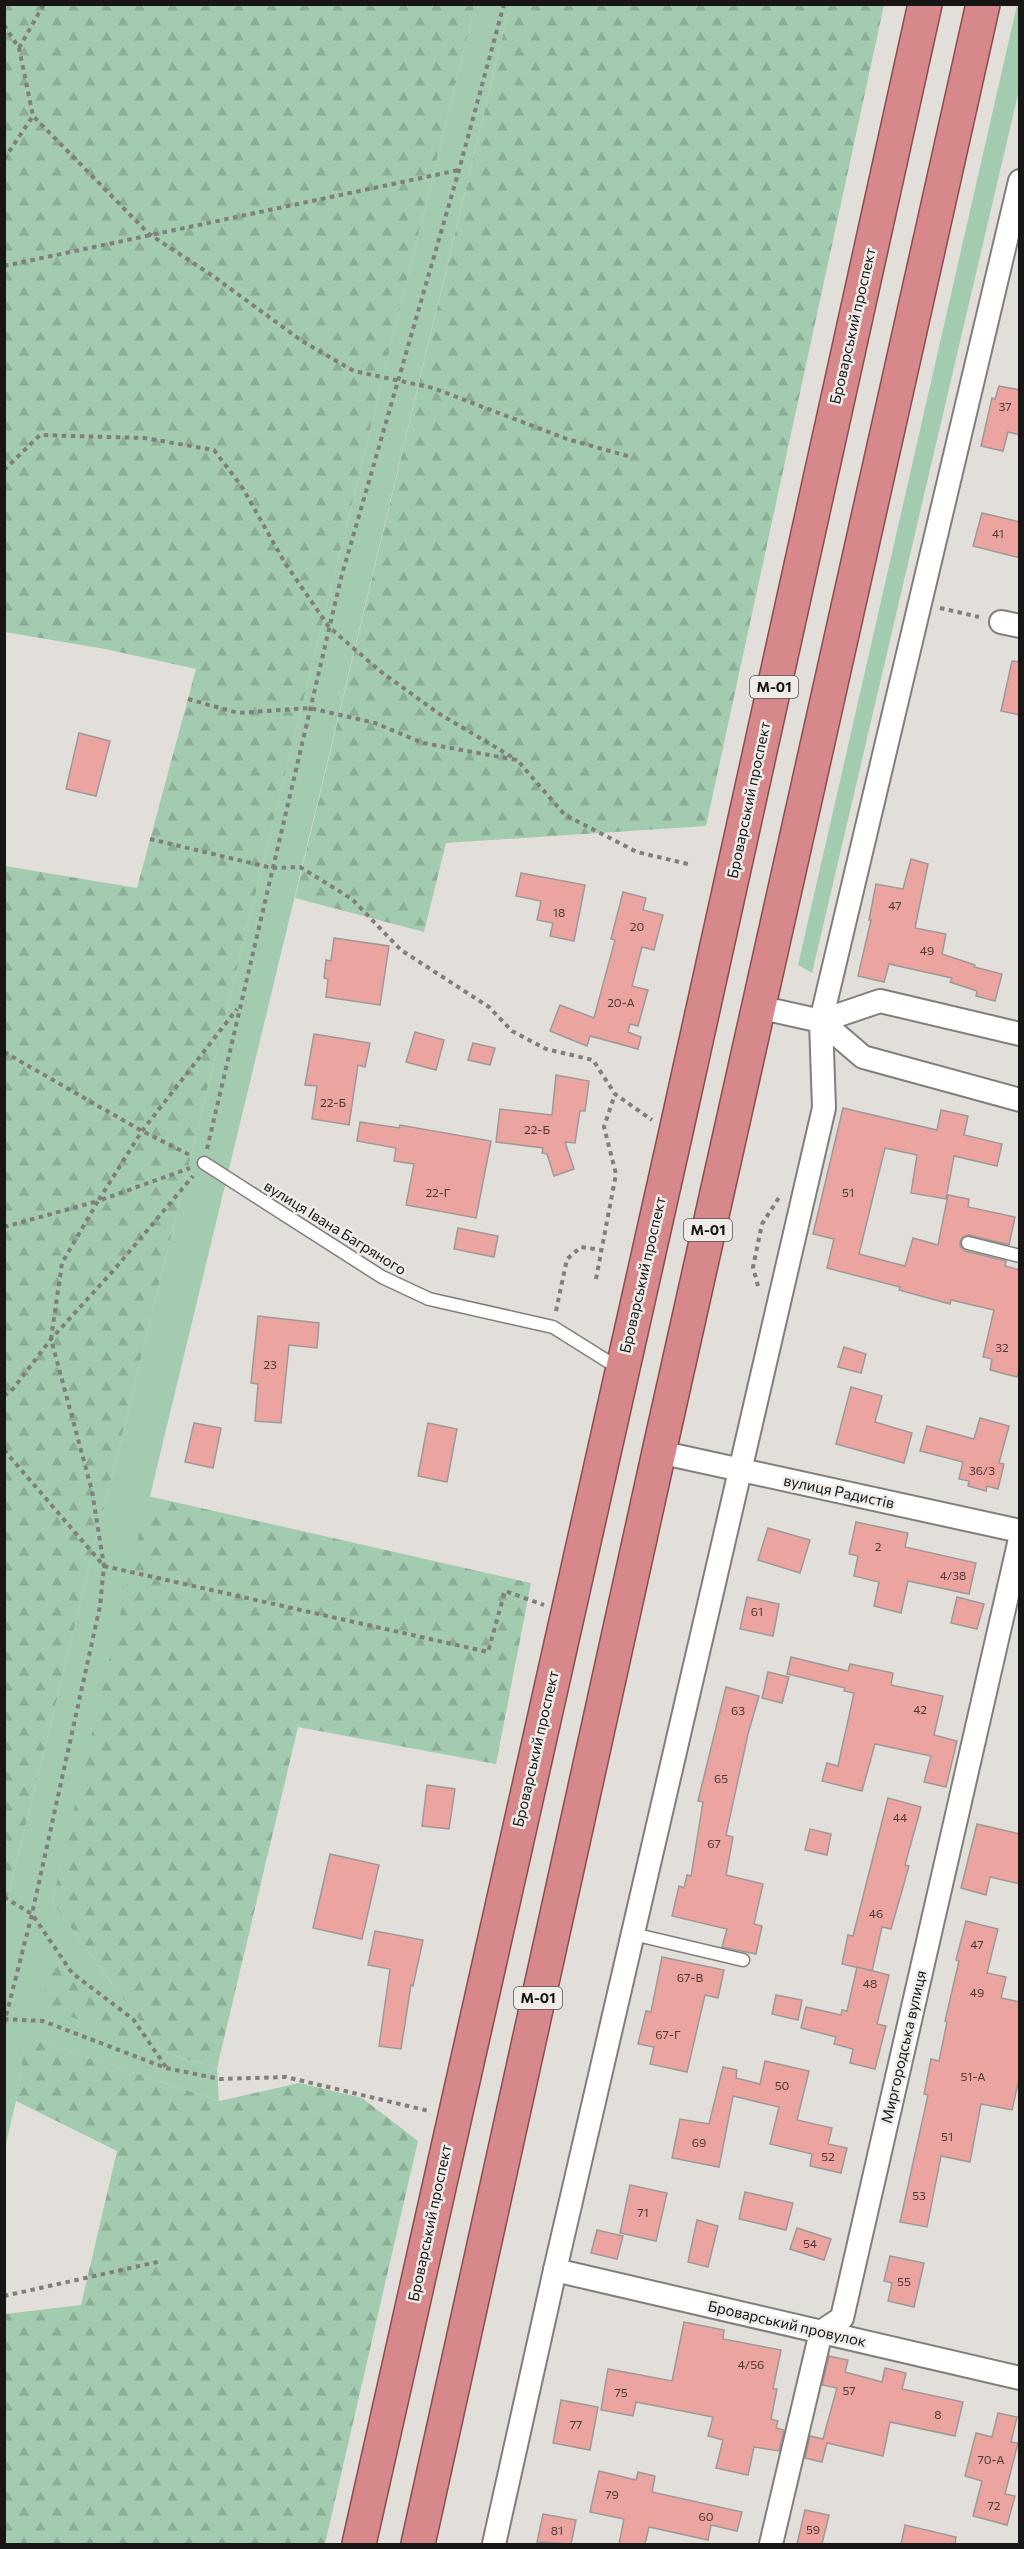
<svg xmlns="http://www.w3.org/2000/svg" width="1024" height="2549" viewBox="0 0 1024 2549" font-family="Commissioner,sans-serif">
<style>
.grass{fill:#a3cbaf}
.forest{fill:url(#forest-firs)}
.building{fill:#eba4a0;stroke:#9e9998;stroke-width:1.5}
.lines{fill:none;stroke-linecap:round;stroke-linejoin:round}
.service-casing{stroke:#817e7b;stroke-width:15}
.minor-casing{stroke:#817e7b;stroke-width:26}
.trunk-casing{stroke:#8c4d4d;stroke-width:36}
.path{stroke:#817f7b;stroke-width:4;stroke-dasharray:4.5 4.5;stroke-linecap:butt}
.service{stroke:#fff;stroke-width:12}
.minor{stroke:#fff;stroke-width:22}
.trunk{stroke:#d6888a;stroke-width:33}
.labels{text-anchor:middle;stroke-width:5;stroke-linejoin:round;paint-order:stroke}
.number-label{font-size:12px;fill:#4c3a37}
.shield{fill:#efece9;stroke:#585654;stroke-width:1.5}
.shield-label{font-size:14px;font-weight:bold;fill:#171614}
.street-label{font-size:15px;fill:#171614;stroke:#efece9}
</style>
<defs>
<pattern id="forest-firs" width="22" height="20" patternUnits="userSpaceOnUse" patternTransform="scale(1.5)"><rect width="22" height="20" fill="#a3cbaf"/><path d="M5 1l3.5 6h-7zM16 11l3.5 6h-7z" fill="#8cae96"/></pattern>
</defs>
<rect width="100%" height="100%" fill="#e2dfdb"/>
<g class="grass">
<path d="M475 5H510L52 1902 162 2052 217 2068 219 2101 37 2040 24 2051 16 2101 5 2148V1909Z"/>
<path d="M1017 5H1020L1019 90 812 973 798 965Z"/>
</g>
<g class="forest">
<path d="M5 4 475 5 5 1909V866L137 888 196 669 105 649 5 632Z"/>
<path d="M510 5H884L706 826 446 843 424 932 295 898Z"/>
<path d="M148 1496 531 1583 496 1764 298 1727 217 2068 162 2052 52 1902Z"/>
<path d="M53 1962 121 2016 137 2044 40 2004Z"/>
<path d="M37 2040 219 2101 299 2083 362 2098 418 2141 325 2544H5V2314L81 2305 117 2151 16 2101 24 2050Z"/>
</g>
<g class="building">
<path d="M999 386 1020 390V435L1008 432 1003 451 981 446 992 398 995 399Z"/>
<path d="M982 513 1020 522V558L973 546Z"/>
<path d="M1012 661 1020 662V715L1001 711Z"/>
<path d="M79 733 110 741 96 796 66 789Z"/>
<path d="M911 859 928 864 915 928 946 934 942 954 975 965 974 967 1002 974 995 1001 976 996 977 991 950 982 952 978 889 964 884 982 858 976 871 920H869L876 884 903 889Z"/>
<path d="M521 873 585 885 574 941 550 936 553 923 537 920 541 901 516 896Z"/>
<path d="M623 892 646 898 643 910 663 915 654 950 642 947 632 986 648 990 638 1026 630 1024 628 1032 641 1037 638 1049 590 1036 587 1046 550 1031 560 1005 594 1018 615 940 611 939Z"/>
<path d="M334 938 389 946 380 1005 326 997 328 979 324 978 326 960 331 961Z"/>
<path d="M415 1032 444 1040 436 1070 406 1062Z"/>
<path d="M314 1034 370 1043 365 1067 358 1065 349 1125 312 1119 317 1086 305 1085Z"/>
<path d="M473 1043 495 1048 490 1065 468 1060Z"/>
<path d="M556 1075 589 1081 585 1111H580L575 1143 565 1142 574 1169 554 1176 547 1154 542 1153 543 1148 496 1142 500 1109 552 1115Z"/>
<path d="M843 1108 937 1130 941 1110 968 1116 964 1135 1002 1144 997 1166 954 1156 946 1199 911 1193 917 1155 885 1148 859 1254 905 1266 913 1238 938 1245 948 1195 969 1199 968 1207 1015 1217 1009 1245 969 1235 963 1237 960 1242V1246L965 1251 1006 1261 1005 1266 1020 1270V1368L1017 1377 990 1370 992 1359 983 1357 994 1310 951 1300 950 1304 899 1290 900 1287 827 1268 834 1239 813 1234Z"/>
<path d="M360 1122 399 1128 400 1125 491 1141 476 1218 406 1205 414 1164 394 1161 396 1148 357 1141Z"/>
<path d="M458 1228 498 1236 494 1257 454 1249Z"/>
<path d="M258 1316 319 1323 317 1348 289 1345 281 1423 255 1421 258 1384 251 1383Z"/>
<path d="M844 1347 866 1354 861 1373 838 1367Z"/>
<path d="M851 1387 882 1396 875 1422 912 1433 904 1463 836 1444Z"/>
<path d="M980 1418 1009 1426 999 1463 1004 1464 998 1489 987 1486 986 1491 968 1486 969 1481 959 1479 963 1462 920 1451 927 1426 974 1439Z"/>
<path d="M194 1423 221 1428 213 1468 185 1462Z"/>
<path d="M428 1423 457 1429 447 1482 418 1476Z"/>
<path d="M856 1522 908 1533 905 1547 976 1563 969 1594 908 1581 901 1613 874 1606 879 1582 854 1576 858 1556 849 1554Z"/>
<path d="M768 1528 810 1540 800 1573 758 1560Z"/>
<path d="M747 1597 779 1604 773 1636 740 1629Z"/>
<path d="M957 1597 984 1604 977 1629 951 1623Z"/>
<path d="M791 1657 848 1671 850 1664 893 1673 891 1685 943 1696 934 1735 957 1741 946 1787 924 1782 931 1756 875 1744 862 1791 822 1781 827 1763 838 1766 854 1693 844 1691 845 1688 787 1674Z"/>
<path d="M768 1672 789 1677 782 1703 762 1698Z"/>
<path d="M726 1687 759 1696 748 1734 726 1835 733 1837 726 1875 763 1884 754 1924 762 1926 756 1954 722 1947 727 1929 672 1916 679 1886 684 1888 687 1875 691 1876 703 1802 698 1801Z"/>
<path d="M427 1785 455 1789 449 1829 422 1826Z"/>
<path d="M888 1798 921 1807 905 1865 909 1866 891 1929 882 1927 872 1971 842 1964 848 1935 853 1936Z"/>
<path d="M977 1824 1020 1834V1884L990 1877 986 1895 961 1888Z"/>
<path d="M810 1829 831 1834 827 1855 805 1850Z"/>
<path d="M330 1854 379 1865 362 1939 313 1928Z"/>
<path d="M966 1921 998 1929 987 1973 1006 1977 1001 1998 1020 2002V2075L1012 2110 981 2104 970 2162 941 2156 927 2227 900 2222 928 2095 924 2094 931 2059 939 2061 947 2022 945 2021 959 1961 956 1960Z"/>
<path d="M375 1931 423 1940 413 1986 411 1985 401 2049 379 2046 390 1969 368 1965Z"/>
<path d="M662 1957 724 1970 718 1998 705 1995 687 2072 650 2064 654 2047 638 2044 646 2011 651 2012Z"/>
<path d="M857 1967 889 1975 877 2024 886 2026 875 2069 850 2063 853 2049 834 2044 836 2037 801 2028 806 2007 841 2015 842 2010 847 2011Z"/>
<path d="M776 1995 802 2000 798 2020 772 2014Z"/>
<path d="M765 2061 809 2071 797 2120 832 2128 828 2144 847 2148 841 2173 810 2166 812 2154 770 2144 779 2107 733 2096 719 2167 672 2158 680 2119 709 2124 723 2067 737 2070 736 2078 760 2084Z"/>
<path d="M630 2185 667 2193 656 2241 620 2233Z"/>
<path d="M745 2192 793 2203 786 2230 739 2219Z"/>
<path d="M697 2220 718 2226 708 2267 688 2262Z"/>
<path d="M797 2228 831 2239 824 2260 790 2249Z"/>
<path d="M597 2230 623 2236 617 2259 591 2253Z"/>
<path d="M890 2256 924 2263 914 2307 888 2301 892 2283 884 2281Z"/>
<path d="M684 2322 724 2330 723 2339 781 2350 773 2389H777L771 2419 778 2421 776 2428 784 2430 779 2451 754 2447 748 2475 716 2468 723 2440 708 2436 713 2417 636 2402 633 2416 601 2410 608 2369 672 2381Z"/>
<path d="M829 2356 848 2360 845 2372 882 2382 885 2368 906 2373 902 2389 963 2402 955 2436 890 2422 883 2456 827 2443 822 2462 805 2458 810 2436 823 2439 837 2388 822 2385Z"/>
<path d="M561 2400 598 2407 590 2450 553 2443Z"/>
<path d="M998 2413 1017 2417 1011 2442 1018 2443 1005 2494 1015 2496 1007 2525 973 2516 982 2481 965 2476 976 2433 992 2437Z"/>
<path d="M599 2471 636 2480 638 2472 655 2476 652 2492 742 2512 737 2531 711 2525 708 2540 649 2527 645 2544H619L624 2519 590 2512Z"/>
<path d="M805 2510 829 2515 822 2544H797Z"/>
<path d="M543 2514 576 2520 571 2544 537 2542Z"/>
<path d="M905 2525 956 2537 955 2544H901Z"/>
</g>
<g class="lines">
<defs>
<g id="service">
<path d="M204 1163 382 1277 429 1299 553 1327 620 1369"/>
<path d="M968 1243 1020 1256"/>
<path d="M633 1934 743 1960"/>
</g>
<g id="minor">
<path d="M1001 622 1020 626"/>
<path d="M758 1007 821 1021 863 1057 1020 1100"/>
<path d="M821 1021 880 1001 1020 1034"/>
<path d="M659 1452 1020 1531"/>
<path d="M555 2270 1020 2378"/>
<path d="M494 2544 555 2270 824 1108 821 1021 1020 181"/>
<path d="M771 2544 821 2332 842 2318 1020 1539"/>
</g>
<g id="trunk">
<path d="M359 2544 675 1136 925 4"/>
<path d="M418 2544 659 1452 983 4"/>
</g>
</defs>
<use href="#service" class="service-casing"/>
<use href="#minor" class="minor-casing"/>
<use href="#trunk" class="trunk-casing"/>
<g class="path">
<path d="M4 25 19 48 33 116 149 234 213 276 302 341 354 371 433 388 567 439 631 457"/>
<path d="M19 48 44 4"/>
<path d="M4 159 33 116"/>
<path d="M4 266 459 170"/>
<path d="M4 470 40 435 144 438 214 450 242 487 285 563 329 627 380 671 438 713 517 760"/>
<path d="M940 608 979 617"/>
<path d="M188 699 238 713 310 708 375 723 423 743 517 760 565 815 637 852 692 865"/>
<path d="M150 839 272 868 300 867 352 899 401 950 489 1007 512 1031 546 1049 593 1060 615 1094 652 1120"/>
<path d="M4 1052 142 1131 190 1155"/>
<path d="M207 1149 341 578 459 170 504 4"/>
<path d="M4 1227 98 1201 142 1131 237 1009"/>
<path d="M596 1279 616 1174 604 1127 615 1094"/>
<path d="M758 1286 753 1267 762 1224 780 1196"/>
<path d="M556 1311 567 1259 581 1247 601 1250"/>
<path d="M4 1396 13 1389 51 1339 113 1271 193 1176"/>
<path d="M4 1450 104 1566 488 1652 505 1591 544 1605"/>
<path d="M4 1897 32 1914 72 1973 133 2019 166 2067"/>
<path d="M4 2019 43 2021 166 2068 220 2079 286 2077 429 2111"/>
<path d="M4 2024 32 1914 100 1606 104 1566 92 1491 51 1339 62 1263 98 1201 190 1168"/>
<path d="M4 2296 162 2261"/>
</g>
<use href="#service" class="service"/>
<use href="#minor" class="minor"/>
<use href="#trunk" class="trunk"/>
</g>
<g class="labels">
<g class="number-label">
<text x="1005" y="411">37</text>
<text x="998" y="538">41</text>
<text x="895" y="910">47</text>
<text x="559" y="917">18</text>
<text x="637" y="931">20</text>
<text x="927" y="955">49</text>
<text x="621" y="1007">20-А</text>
<text x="333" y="1107">22-Б</text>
<text x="537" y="1134">22-Б</text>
<text x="438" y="1197">22-Г</text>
<text x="848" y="1197">51</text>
<text x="1002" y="1352">32</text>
<text x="270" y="1369">23</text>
<text x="982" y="1475">36/3</text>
<text x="878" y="1551">2</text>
<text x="953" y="1580">4/38</text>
<text x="757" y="1616">61</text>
<text x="920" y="1714">42</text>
<text x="738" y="1715">63</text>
<text x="721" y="1783">65</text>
<text x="900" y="1822">44</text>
<text x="714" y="1848">67</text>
<text x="876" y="1918">46</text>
<text x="977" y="1949">47</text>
<text x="690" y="1982">67-В</text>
<text x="870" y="1988">48</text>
<text x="977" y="1997">49</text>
<text x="668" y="2039">67-Г</text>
<text x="973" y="2081">51-А</text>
<text x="782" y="2090">50</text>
<text x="947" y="2141">51</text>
<text x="699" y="2147">69</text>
<text x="828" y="2161">52</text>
<text x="919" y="2200">53</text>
<text x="643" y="2217">71</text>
<text x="810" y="2248">54</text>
<text x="904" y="2286">55</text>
<text x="751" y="2369">4/56</text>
<text x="849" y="2395">57</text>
<text x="621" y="2397">75</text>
<text x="938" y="2419">8</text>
<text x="576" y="2429">77</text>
<text x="991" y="2464">70-А</text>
<text x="612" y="2499">79</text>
<text x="994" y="2510">72</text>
<text x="706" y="2521">60</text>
<text x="813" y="2534">59</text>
<text x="557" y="2535">81</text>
</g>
<g class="shield">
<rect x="750" y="676" width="48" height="22" rx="4.5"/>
<rect x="684" y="1219" width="48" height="22" rx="4.5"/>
<rect x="514" y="1987" width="48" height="22" rx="4.5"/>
</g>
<g class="shield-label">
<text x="774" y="692">М-01</text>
<text x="708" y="1235">М-01</text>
<text x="538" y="2003">М-01</text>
</g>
<g class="street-label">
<text transform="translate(853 326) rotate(-77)" y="5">Броварський проспект</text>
<text transform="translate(749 800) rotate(-78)" y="5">Броварський проспект</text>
<text transform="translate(335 1228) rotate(32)" y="5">вулиця Івана Багряного</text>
<text transform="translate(643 1275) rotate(-77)" y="5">Броварський проспект</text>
<text transform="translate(839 1492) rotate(12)" y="5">вулиця Радистів</text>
<text transform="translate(536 1749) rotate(-77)" y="5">Броварський проспект</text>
<text transform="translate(904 2047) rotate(-77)" y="5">Миргородська вулиця</text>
<text transform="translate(430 2223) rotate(-78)" y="5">Броварський проспект</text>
<text transform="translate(787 2324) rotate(13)" y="5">Броварський провулок</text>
</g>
</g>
<rect width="1024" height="2549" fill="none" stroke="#171614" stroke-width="12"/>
</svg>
